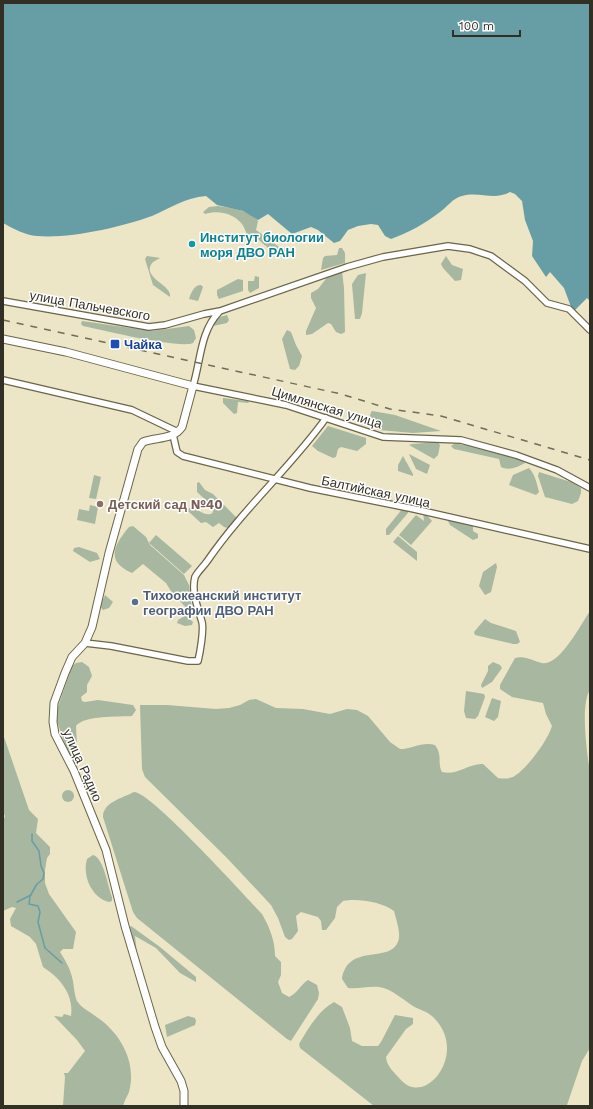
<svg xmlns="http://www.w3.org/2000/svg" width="593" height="1109" viewBox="0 0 593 1109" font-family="'Work Sans',sans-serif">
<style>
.green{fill:#a7b7a0}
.water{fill:#679ea5}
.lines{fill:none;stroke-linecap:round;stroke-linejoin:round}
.stream{stroke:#679ea5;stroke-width:1.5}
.street-casing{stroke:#6b6549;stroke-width:8}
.secondary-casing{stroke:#6b6549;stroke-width:9}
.street{stroke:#fff;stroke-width:5.5}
.secondary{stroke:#fff;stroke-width:7}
.rail{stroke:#706d5a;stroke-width:1.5;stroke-dasharray:7 7;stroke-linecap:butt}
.culture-dot{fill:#0f9aa8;stroke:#fff;stroke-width:1.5}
.transit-dot{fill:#1a4fb4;stroke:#fff;stroke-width:1.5}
.education-dot{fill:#8d6e63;stroke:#fff;stroke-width:1.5}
.service-dot{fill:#5c6f8a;stroke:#fff;stroke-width:1.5}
.labels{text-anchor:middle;stroke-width:3;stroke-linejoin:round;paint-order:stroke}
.culture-label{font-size:13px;font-weight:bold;fill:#0d838f;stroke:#fff;text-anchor:start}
.street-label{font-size:13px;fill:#323024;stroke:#fff}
.transit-label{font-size:13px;font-weight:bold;fill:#164399;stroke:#fff;text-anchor:start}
.education-label{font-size:13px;font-weight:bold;fill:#785e54;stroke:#fff;text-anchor:start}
.service-label{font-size:13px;font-weight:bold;fill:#4e5e75;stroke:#fff;text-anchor:start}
</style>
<rect width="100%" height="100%" fill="#ece6c6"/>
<g class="green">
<path d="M218 206C231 208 249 210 258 221L256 230 279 247 289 252V254C279 258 264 245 257 238H249C246 234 245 228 242 224 233 213 218 210 205 214L203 212 209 207Z"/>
<path d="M339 248H342L345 253V263L321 270 323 258 325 256 337 255Z"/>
<path d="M147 256 160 258C158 259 154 261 152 263 141 278 173 285 170 297L153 285 145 259Z"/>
<path d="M446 256 452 265 463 269 461 280 455 281 443 268 441 264Z"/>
<path d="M342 271 344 288 345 332 341 334 336 332 331 324 328 323 312 334 306 335V331L316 308 311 298V293L318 289 329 275Z"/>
<path d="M366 273 362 313 360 319H355L352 284 358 275Z"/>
<path d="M255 276 259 277V288L250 293 248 290V281H254Z"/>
<path d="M238 279 243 280V291L219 299 217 295V290Z"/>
<path d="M201 285 203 287 198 301 189 299C191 293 194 285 201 285Z"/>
<path d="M227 315 229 320 227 323 213 326V323L220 317Z"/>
<path d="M82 321 152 331 189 326 194 330 196 338 193 343C180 349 102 330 83 326L81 324Z"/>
<path d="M287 330 291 332 296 345 302 356 299 366 295 370 290 369 282 339Z"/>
<path d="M223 398 248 401 249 403 238 402 237 413 234 414 223 403Z"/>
<path d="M372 411 395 415 441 431 413 433 379 430C372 427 367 417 372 411Z"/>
<path d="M328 426 366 438V444L357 451 341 447 338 449 336 457 333 458 318 451 312 446Z"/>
<path d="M438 442 440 445 438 455 434 459 409 445 412 444Z"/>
<path d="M454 444C465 443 520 455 525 463 518 467 509 471 501 467L499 459 454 449 451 446Z"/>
<path d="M409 454 430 465 427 474 416 469Z"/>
<path d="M403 456 413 474V476L398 471V465Z"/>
<path d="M529 468C535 474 537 484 539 492L536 495 509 485 513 475Z"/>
<path d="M539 472 571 482 581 488V493L578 501 572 504 545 497 538 476Z"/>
<path d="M94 475 101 477 96 499 89 498Z"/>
<path d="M199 482 205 490 213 494 237 518 228 528 224 527 219 523 213 527 206 522 201 523 188 511 189 508C198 507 202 516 211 514L213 512 212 506 197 492V483Z"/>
<path d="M90 505 98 507 95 524 77 520 79 509 89 511Z"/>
<path d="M403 508 408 510V513L389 535H386V529Z"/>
<path d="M423 511 432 521 411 545 399 535 416 515 424 521Z"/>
<path d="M447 519 473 525V531L478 534V538L473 540 450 525Z"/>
<path d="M133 526 146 537 150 545 184 575 189 585 192 610H188L171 591 166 583 143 564 132 573C105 561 114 545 129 527Z"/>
<path d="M156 535 192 566 184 574 149 543Z"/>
<path d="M398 536 417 552V561L393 542Z"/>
<path d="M79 547 97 553 100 559 90 562 73 551 74 548Z"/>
<path d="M496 563 497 567 491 592 485 595 479 586 483 572Z"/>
<path d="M105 595 113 602 109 608 103 610 100 606Z"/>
<path d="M590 611V690C580 704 587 754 590 772V1048L582 1061 567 1105 374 1106 300 1048 299 1044C308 1029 318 1011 334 1002L342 1007 350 1028 352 1041 362 1046H378L381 1042 395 1015 413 1018V1024L406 1029 386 1057C387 1067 394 1072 400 1079 425 1109 469 1053 434 1018 429 1012 420 1010 413 1006 402 999 392 989 379 987 368 986 359 989 348 988L342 979C348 941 394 966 399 938 400 930 396 919 394 911 382 902 358 898 343 901L337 907 335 918 326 930H322L321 921 318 917 301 912 296 916 298 931 292 939 289 940 285 937 278 918 271 905 227 858 145 777 142 769 140 705H167L216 709 229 708 240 705 249 700 256 699 276 708 303 709 330 714 347 709 357 710 368 716 390 742 400 749C412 749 423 741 435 745 443 756 437 763 442 772 457 776 469 763 483 764L498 778C504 779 511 779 516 775 528 767 548 740 552 726L546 714 543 703 512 697 500 689V685L515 658C525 655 533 661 542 663 559 667 581 624 590 611Z"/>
<path d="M186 615 193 622 192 625 185 626 177 623 178 620Z"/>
<path d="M485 619 491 623 516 631 520 642 517 644H513L475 635 474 632Z"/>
<path d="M82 662 89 667 92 676 87 685V692L81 697 82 701 85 702 98 700 133 705 136 710 132 716C119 717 84 715 76 726L78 765 75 769 73 768 57 721 58 707 72 666 76 663Z"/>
<path d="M493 662 500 665 502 668 492 682 482 688 481 685 488 671V666Z"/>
<path d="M466 691 484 694 485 697 478 716 475 719 466 718 464 711Z"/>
<path d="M492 698 501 701 498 717 494 721 485 717Z"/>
<path d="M3 734 29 810 38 819 36 833 50 847V854L47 858 45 870V883L49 894 76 932 73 949H63L60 952C65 960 70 968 72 977 74 984 74 994 77 1001 82 1009 91 1012 98 1018 121 1034 137 1063 129 1092 127 1097 124 1101 123 1106H63L65 1077 64 1073H68L85 1051 77 1040 54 1016 62 1017 64 1014 71 1016C74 994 60 978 43 967L36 944 30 937 11 926 10 919 16 908 12 907 3 911V821L5 816 3 812Z"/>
<circle cx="68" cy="796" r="6"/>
<path d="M134 792C150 791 246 897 262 914 270 928 275 941 275 956L281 962V975L278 982 282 993 289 997C298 993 300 985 308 980L317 985 319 993 318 999 291 1041 287 1039 137 918 133 912 103 817C103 802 123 798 134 792Z"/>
<path d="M93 855C104 858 108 887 112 897V901L109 902C92 898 82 876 87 859Z"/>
<path d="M131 926 160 947 196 977V982L180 973 156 948 135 936 137 954 128 928Z"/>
<path d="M188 1016 195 1018 196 1021 195 1025 167 1037 165 1025Z"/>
</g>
<path class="water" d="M3 3H590V301L587 298 575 310 571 307 564 288 550 272 546 277 532 256 533 241 525 220 522 201 515 194 510 192C494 201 479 191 462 196 453 198 447 207 440 212 426 223 408 233 391 239L385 236 378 225 371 224 358 226 348 230 340 241 334 243 318 230 311 227 292 234 268 214 258 220 243 211 217 205 206 196C185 198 170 208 152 216 122 227 69 239 37 236 25 235 14 229 3 223Z"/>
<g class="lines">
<g class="stream">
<path d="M32 834V841L39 851 41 866 44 873 43 879 37 884 30 896 29 904 38 906 40 912 38 922 45 948 62 963"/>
<path d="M17 902 31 895"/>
</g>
<defs>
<g id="street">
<path d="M3 301 149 327 165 325 204 314 220 311 347 267 383 257 448 246 470 249 491 256 525 281 547 303 569 309 590 330"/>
<path d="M219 312C200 332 201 360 193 386L286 405 383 437 461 440 516 455 557 470 590 488"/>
<path d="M3 380 132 410 178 432"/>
<path d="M173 435 177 452 183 456 310 488 414 509 590 549"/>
<path d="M85 643 111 646 188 661H198C200 653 204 630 202 622 198 608 191 592 195 577 198 571 204 566 208 560 243 509 290 468 326 418"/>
</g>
<path id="secondary" d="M3 339 66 352 193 386 182 427C173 440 156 437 143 442L138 449 109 553 92 627 85 643 72 657 65 673 54 703 53 722 55 734 74 771 106 850 125 926 155 1027 162 1047 181 1081 184 1091V1106"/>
</defs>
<use href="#street" class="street-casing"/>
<use href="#secondary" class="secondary-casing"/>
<use href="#street" class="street"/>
<use href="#secondary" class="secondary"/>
<path class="rail" d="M3 320 341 394 390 409 441 416 590 460"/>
</g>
<circle class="culture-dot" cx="192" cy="244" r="4"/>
<rect class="transit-dot" x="110" y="339" width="10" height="10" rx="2"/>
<circle class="education-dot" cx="100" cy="504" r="4"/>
<circle class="service-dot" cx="135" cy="602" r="4"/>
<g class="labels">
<g class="culture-label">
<text x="200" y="242">Институт биологии<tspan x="200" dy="15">моря ДВО РАН</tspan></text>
</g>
<g class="street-label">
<text transform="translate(90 305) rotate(10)" y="5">улица Пальчевского</text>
<text transform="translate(327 407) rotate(17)" y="5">Цимлянская улица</text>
<text transform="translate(376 491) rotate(12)" y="5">Балтийская улица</text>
<text transform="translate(83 765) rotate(66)" y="5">улица Радио</text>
</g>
<g class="transit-label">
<text x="124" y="349">Чайка</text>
</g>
<g class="education-label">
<text x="108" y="509">Детский сад №40</text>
</g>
<g class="service-label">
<text x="143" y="600">Тихоокеанский институт<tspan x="143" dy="15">географии ДВО РАН</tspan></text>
</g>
</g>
<rect width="593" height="1109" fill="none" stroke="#323024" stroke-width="8"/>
<path d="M453 30v6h67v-6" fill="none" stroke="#323024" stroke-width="2"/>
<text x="459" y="30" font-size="12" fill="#323024" stroke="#ffffff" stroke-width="3" paint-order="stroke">100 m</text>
</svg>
